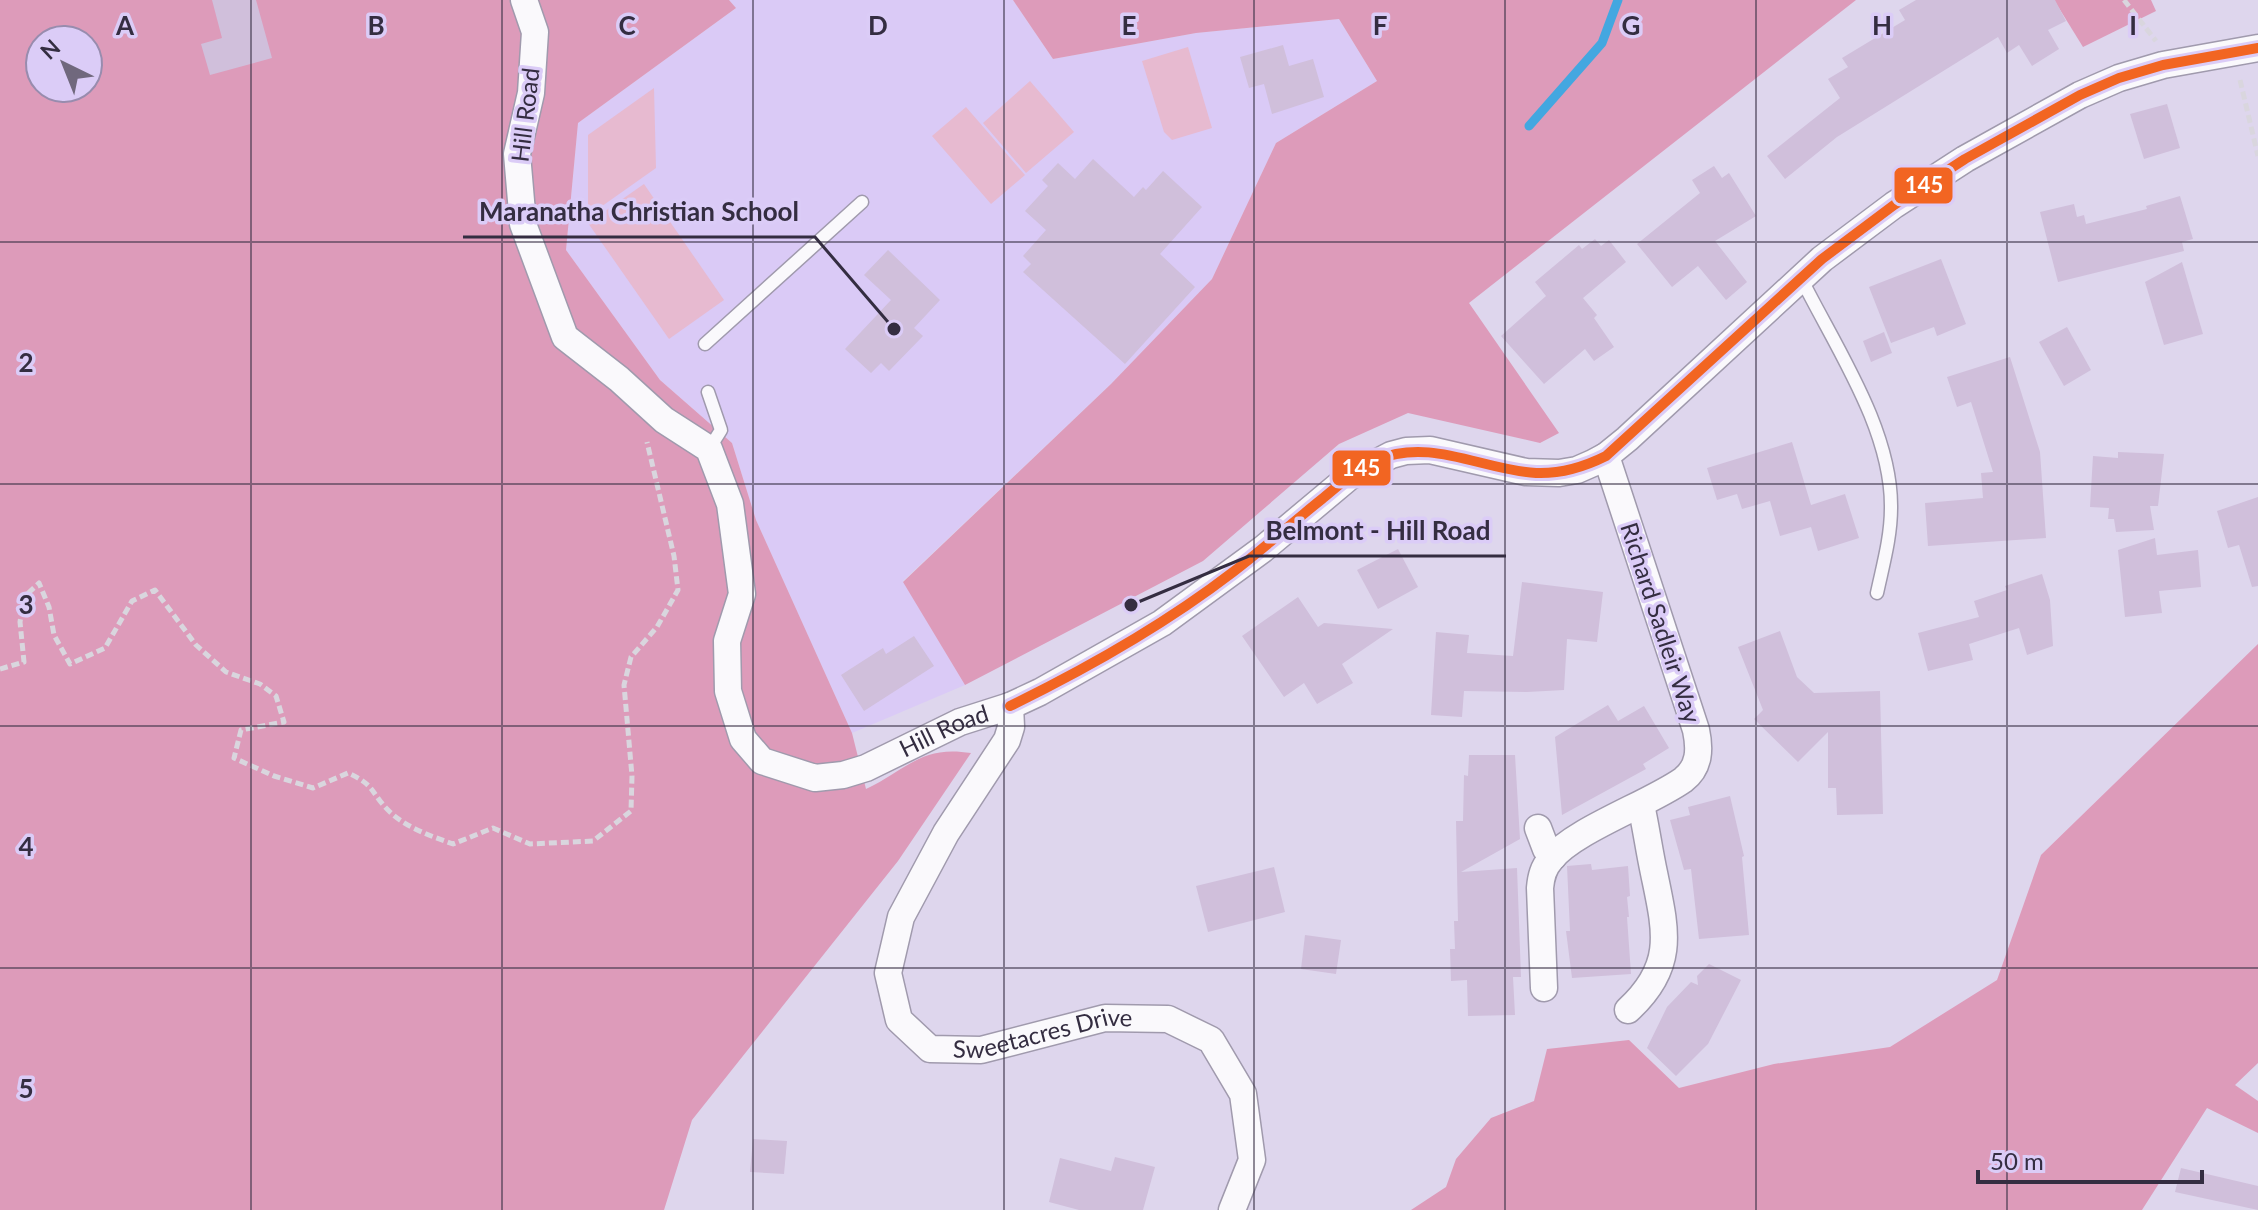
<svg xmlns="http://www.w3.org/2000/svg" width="2258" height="1210" viewBox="0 0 2258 1210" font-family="Lato,sans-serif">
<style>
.built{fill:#dacaf6}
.green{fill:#e7bad0}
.forest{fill:#dd9bba;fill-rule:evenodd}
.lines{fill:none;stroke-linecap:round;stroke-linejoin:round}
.stream{stroke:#43a7e0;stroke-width:9}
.building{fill:#d0bfdb}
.lane-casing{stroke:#a09aad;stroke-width:15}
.street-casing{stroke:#a09aad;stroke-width:29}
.path{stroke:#d9d6de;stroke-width:5;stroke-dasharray:8 4;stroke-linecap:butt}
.lane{stroke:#faf9fc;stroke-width:12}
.street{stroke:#faf9fc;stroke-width:26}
.bus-1-casing{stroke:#dbccf7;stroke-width:16}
.bus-1{stroke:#f26522;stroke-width:10}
.grid{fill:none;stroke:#342d41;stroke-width:2;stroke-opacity:0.55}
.labels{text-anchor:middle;stroke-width:7;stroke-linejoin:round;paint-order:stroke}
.street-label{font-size:24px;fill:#342d41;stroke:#dbccf7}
.grid-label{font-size:26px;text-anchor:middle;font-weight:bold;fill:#342d41;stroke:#dbccf7;stroke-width:7;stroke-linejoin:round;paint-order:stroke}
.leader{fill:none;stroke:#342d41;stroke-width:3}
.callout-dot{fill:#342d41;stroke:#dbccf7;stroke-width:3}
.callout-label{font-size:26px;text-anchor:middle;font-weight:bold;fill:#342d41;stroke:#dbccf7;stroke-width:7;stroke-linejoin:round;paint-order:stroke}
.line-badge{stroke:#dbccf7;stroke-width:3}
.badge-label{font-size:22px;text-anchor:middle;font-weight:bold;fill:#fff}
</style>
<rect width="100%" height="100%" fill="#ded6ed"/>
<path class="built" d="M729 0H1013L1053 59 1196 33 1339 19 1377 81 1276 143 1212 279 1111 384 903 581 965 685 852 733 756 520 732 443 660 380 566 250 578 123 736 8Z"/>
<g class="green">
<path d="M1188 47 1212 128 1172 140 1164 132 1142 61Z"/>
<path d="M1030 81 1074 132 1026 173 983 123Z"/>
<path d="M654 88 656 168 588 216V135Z"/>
<path d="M966 107 1025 175 991 204 932 136Z"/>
<path d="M644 184 724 300 669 339 588 223Z"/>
</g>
<g class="forest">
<path d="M0 0H729L736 8 578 123 566 250 660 380 732 443 756 520 852 733 866 789C908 769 921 745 971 753L898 861 692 1120 664 1210H0ZM40 40H88V88H40Z"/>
<path d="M1013 0H1856L1469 303 1559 433 1540 443 1408 413 1339 444 1203 561 965 685 903 582 1111 384 1212 279 1276 143 1377 81 1339 19 1196 33 1053 59Z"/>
<path d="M2054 0H2151L2156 11 2083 47Z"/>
<path d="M2258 644V1063L2235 1085 2258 1101V1133L2207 1108 2142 1210H1411L1446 1187 1456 1159 1491 1118 1534 1101 1547 1049 1629 1040 1679 1088 1774 1064 1890 1047 1997 980 2041 855Z"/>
</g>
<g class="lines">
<path class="stream" d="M1529 126 1602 43 1618 0"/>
</g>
<g class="building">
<path d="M212 0H256L272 58 210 75 201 44 222 38Z"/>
<path d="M1916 0H2055L2066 21 2048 30 2059 49 2032 66 2019 45 2007 53 1998 37 1837 137 1785 179 1767 156 1840 98 1828 79 1848 67 1842 58 1905 20 1899 10Z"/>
<path d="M1283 45 1289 66 1313 59 1324 97 1272 114 1264 84 1249 88 1240 57Z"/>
<path d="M2167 104 2180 148 2144 159 2130 114Z"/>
<path d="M1093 159 1134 197 1143 187 1146 190 1163 171 1202 207 1160 254 1195 287 1125 364 1023 272 1031 264 1023 256 1046 230 1025 211 1048 186 1042 180 1058 163 1075 179Z"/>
<path d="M1714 166 1722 178 1729 173 1756 216 1715 241 1747 282 1726 300 1698 266 1672 287 1637 244 1700 193 1692 180Z"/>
<path d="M2180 196 2193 239 2182 242 2184 251 2058 282 2040 212 2074 204 2077 217 2084 215 2086 224 2147 209 2146 206Z"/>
<path d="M1595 239 1601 246 1609 240 1626 262 1583 298 1597 315 1594 318 1614 347 1594 361 1585 349 1544 384 1501 336 1546 296 1535 282 1579 245 1582 249Z"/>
<path d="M888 250 940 300 914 328 923 336 889 371 881 363 871 373 845 349 891 300 864 275Z"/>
<path d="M1941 259 1966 324 1937 336 1934 327 1891 343 1869 287Z"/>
<path d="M2182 262 2203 334 2164 345 2145 282Z"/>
<path d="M2067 327 2091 370 2064 386 2039 342Z"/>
<path d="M1884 332 1892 353 1871 362 1863 341Z"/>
<path d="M2010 357 2040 452 2046 538 1928 546 1925 503 1983 498 1981 473 1993 472 1971 402 1957 407 1947 377Z"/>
<path d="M1792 442 1811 505 1845 494 1859 538 1818 551 1811 527 1780 536 1770 501 1742 509 1737 494 1717 500 1707 468Z"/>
<path d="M2118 452 2164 454 2158 506H2150L2154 530 2116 532 2114 519H2108L2109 508 2090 507 2093 456 2118 458Z"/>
<path d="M2258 497V586L2252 587 2239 545 2228 548 2217 511Z"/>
<path d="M2155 538 2157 555 2198 550 2201 587 2159 591 2162 613 2125 617 2118 550Z"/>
<path d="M1398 549 1418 587 1378 609 1357 570Z"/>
<path d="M2042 574 2050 600 2053 646 2027 655 2019 628 1969 644 1973 660 1928 671 1918 633 1979 617 1974 601 2007 590 2005 586Z"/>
<path d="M1522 582 1603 592 1597 642 1567 639 1564 690 1527 692 1464 691 1462 717 1431 715 1436 632 1469 635 1467 653 1513 656Z"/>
<path d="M1298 597 1318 627 1324 623 1393 629 1342 664 1353 683 1317 704 1304 683 1284 697 1242 636Z"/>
<path d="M1780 631 1797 677 1814 693 1880 691 1883 814 1837 815 1836 788H1828V732L1798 762 1754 719 1763 710 1738 647Z"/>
<path d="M914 636 934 666 864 711 841 675 883 648 886 654Z"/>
<path d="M1608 705 1618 721 1644 706 1669 748 1643 764 1646 769 1562 815 1555 737Z"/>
<path d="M1469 755H1515L1520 839 1461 872 1517 868 1521 977H1513L1515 1015 1468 1016 1467 980 1451 981 1450 949H1455L1454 921H1458L1456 821H1463L1464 775 1468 776Z"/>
<path d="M1730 796 1744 856 1742 857 1749 935 1699 939 1691 869 1684 870 1670 820 1690 815 1688 807Z"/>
<path d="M1591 864 1592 870 1628 866 1630 896 1627 897 1629 917H1627L1631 974 1572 978 1566 931H1570L1567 866Z"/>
<path d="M1274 867 1285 912 1208 932 1196 886Z"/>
<path d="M1305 935 1341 940 1336 974 1301 969Z"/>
<path d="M1709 964 1741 980 1708 1044 1676 1076 1647 1048 1667 1007 1691 982 1698 985 1697 976Z"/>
<path d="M753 1139 787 1141 784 1174 750 1172Z"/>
<path d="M1115 1157 1155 1167 1143 1210H1079L1049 1202 1060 1158 1111 1171Z"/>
<path d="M2181 1168 2258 1186V1210L2175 1192Z"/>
</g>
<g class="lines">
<defs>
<g id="lane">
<path d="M1802 280C1836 348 1892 430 1891 508 1891 537 1883 565 1877 593"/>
<path d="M705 344 862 202"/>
<path d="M708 392 721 430 709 449"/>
</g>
<g id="street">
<path id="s1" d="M524 0 535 32 531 93 517 154 523 224 565 337 619 379 664 420 709 449 730 504 742 594 727 641 728 691 743 739 762 761 815 778 843 775 866 768 960 722 1010 706 1040 692 1162 623 1263 549 1349 477 1391 455 1406 451 1430 450 1526 472 1559 473 1577 470 1593 463 1606 456 1627 439 1822 259 1894 205 1965 159 2080 95 2119 78 2163 65 2258 48"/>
<path id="s2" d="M1010 706 1011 727 1007 740 946 833 901 917 888 973 899 1020 930 1049 981 1050 1105 1018 1168 1019 1211 1040 1243 1094 1252 1160 1232 1210"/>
<path d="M1538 828 1546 849 1553 857"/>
<path d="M1544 988 1540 888C1541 877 1543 868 1551 859 1574 830 1649 804 1683 780 1700 767 1700 749 1696 730L1606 456"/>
<path d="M1628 1010C1676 966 1666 931 1654 873 1649 850 1646 827 1641 805"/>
</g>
</defs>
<use href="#lane" class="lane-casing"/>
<use href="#street" class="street-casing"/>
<g class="path">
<path d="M2124 0 2156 41"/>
<path d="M2240 80 2258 156"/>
<path d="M0 669 24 662 20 622 24 597 39 583 49 607 54 635 70 664 105 648 132 601 155 590 196 645 226 672 260 684 276 696 284 722 241 730 234 758 274 776 313 788 348 773C377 786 370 793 390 812 407 828 431 836 453 844L493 828 530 844 593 841 631 811 632 776 624 685 631 657 657 627 678 590 674 556 647 442"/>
</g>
<use href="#lane" class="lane"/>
<use href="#street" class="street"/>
<defs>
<path id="bus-1" d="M1010 706C1088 668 1164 625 1233 572 1263 549 1292 523 1322 499 1339 485 1356 469 1376 460 1431 437 1482 470 1536 473 1561 474 1584 467 1606 456L1822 259 1894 205 1965 159 2080 95 2119 78 2163 65 2258 48"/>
</defs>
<use href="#bus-1" class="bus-1-casing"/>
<use href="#bus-1" class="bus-1"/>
</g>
<path class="grid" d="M251 0V1210M502 0V1210M753 0V1210M1004 0V1210M1254 0V1210M1505 0V1210M1756 0V1210M2007 0V1210M0 242H2258M0 484H2258M0 726H2258M0 968H2258"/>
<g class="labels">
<g class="street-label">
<text transform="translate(526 115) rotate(-83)" y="8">Hill Road</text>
<text transform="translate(1660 623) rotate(72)" y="8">Richard Sadleir Way</text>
<text dy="8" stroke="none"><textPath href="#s1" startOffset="1054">Hill Road</textPath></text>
<text dy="8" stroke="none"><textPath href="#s2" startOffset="504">Sweetacres Drive</textPath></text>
</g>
</g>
<g class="grid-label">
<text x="125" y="35">A</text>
<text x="376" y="35">B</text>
<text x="627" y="35">C</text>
<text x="878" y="35">D</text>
<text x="1129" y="35">E</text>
<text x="1380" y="35">F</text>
<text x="1631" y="35">G</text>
<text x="1882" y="35">H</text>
<text x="2133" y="35">I</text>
<text x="26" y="372">2</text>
<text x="26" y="614">3</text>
<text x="26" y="856">4</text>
<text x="26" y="1098">5</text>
</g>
<path class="leader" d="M894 329L815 237H463M1131 605L1249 556H1506"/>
<g class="callout-dot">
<circle cx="894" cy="329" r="8"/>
<circle cx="1131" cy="605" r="8"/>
</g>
<g class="callout-label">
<text x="639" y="221">Maranatha Christian School</text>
<text x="1378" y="540">Belmont - Hill Road</text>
</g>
<g class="line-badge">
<rect x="1893" y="166" width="61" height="39" rx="8" fill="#f26522"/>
<rect x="1331" y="449" width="61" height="38" rx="8" fill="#f26522"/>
</g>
<g class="badge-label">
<text x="1924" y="193">145</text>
<text x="1361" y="476">145</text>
</g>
<g transform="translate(64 64) rotate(317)"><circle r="38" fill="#dbccf7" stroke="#988cae" stroke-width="2"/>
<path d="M0-6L14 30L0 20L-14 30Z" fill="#70687d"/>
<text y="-12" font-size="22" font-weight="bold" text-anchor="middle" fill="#342d41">N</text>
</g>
<path d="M1978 1170v12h224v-12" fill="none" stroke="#342d41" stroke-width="4"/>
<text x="1990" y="1170" font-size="24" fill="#342d41" stroke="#dbccf7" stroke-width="6" paint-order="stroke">50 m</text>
</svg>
